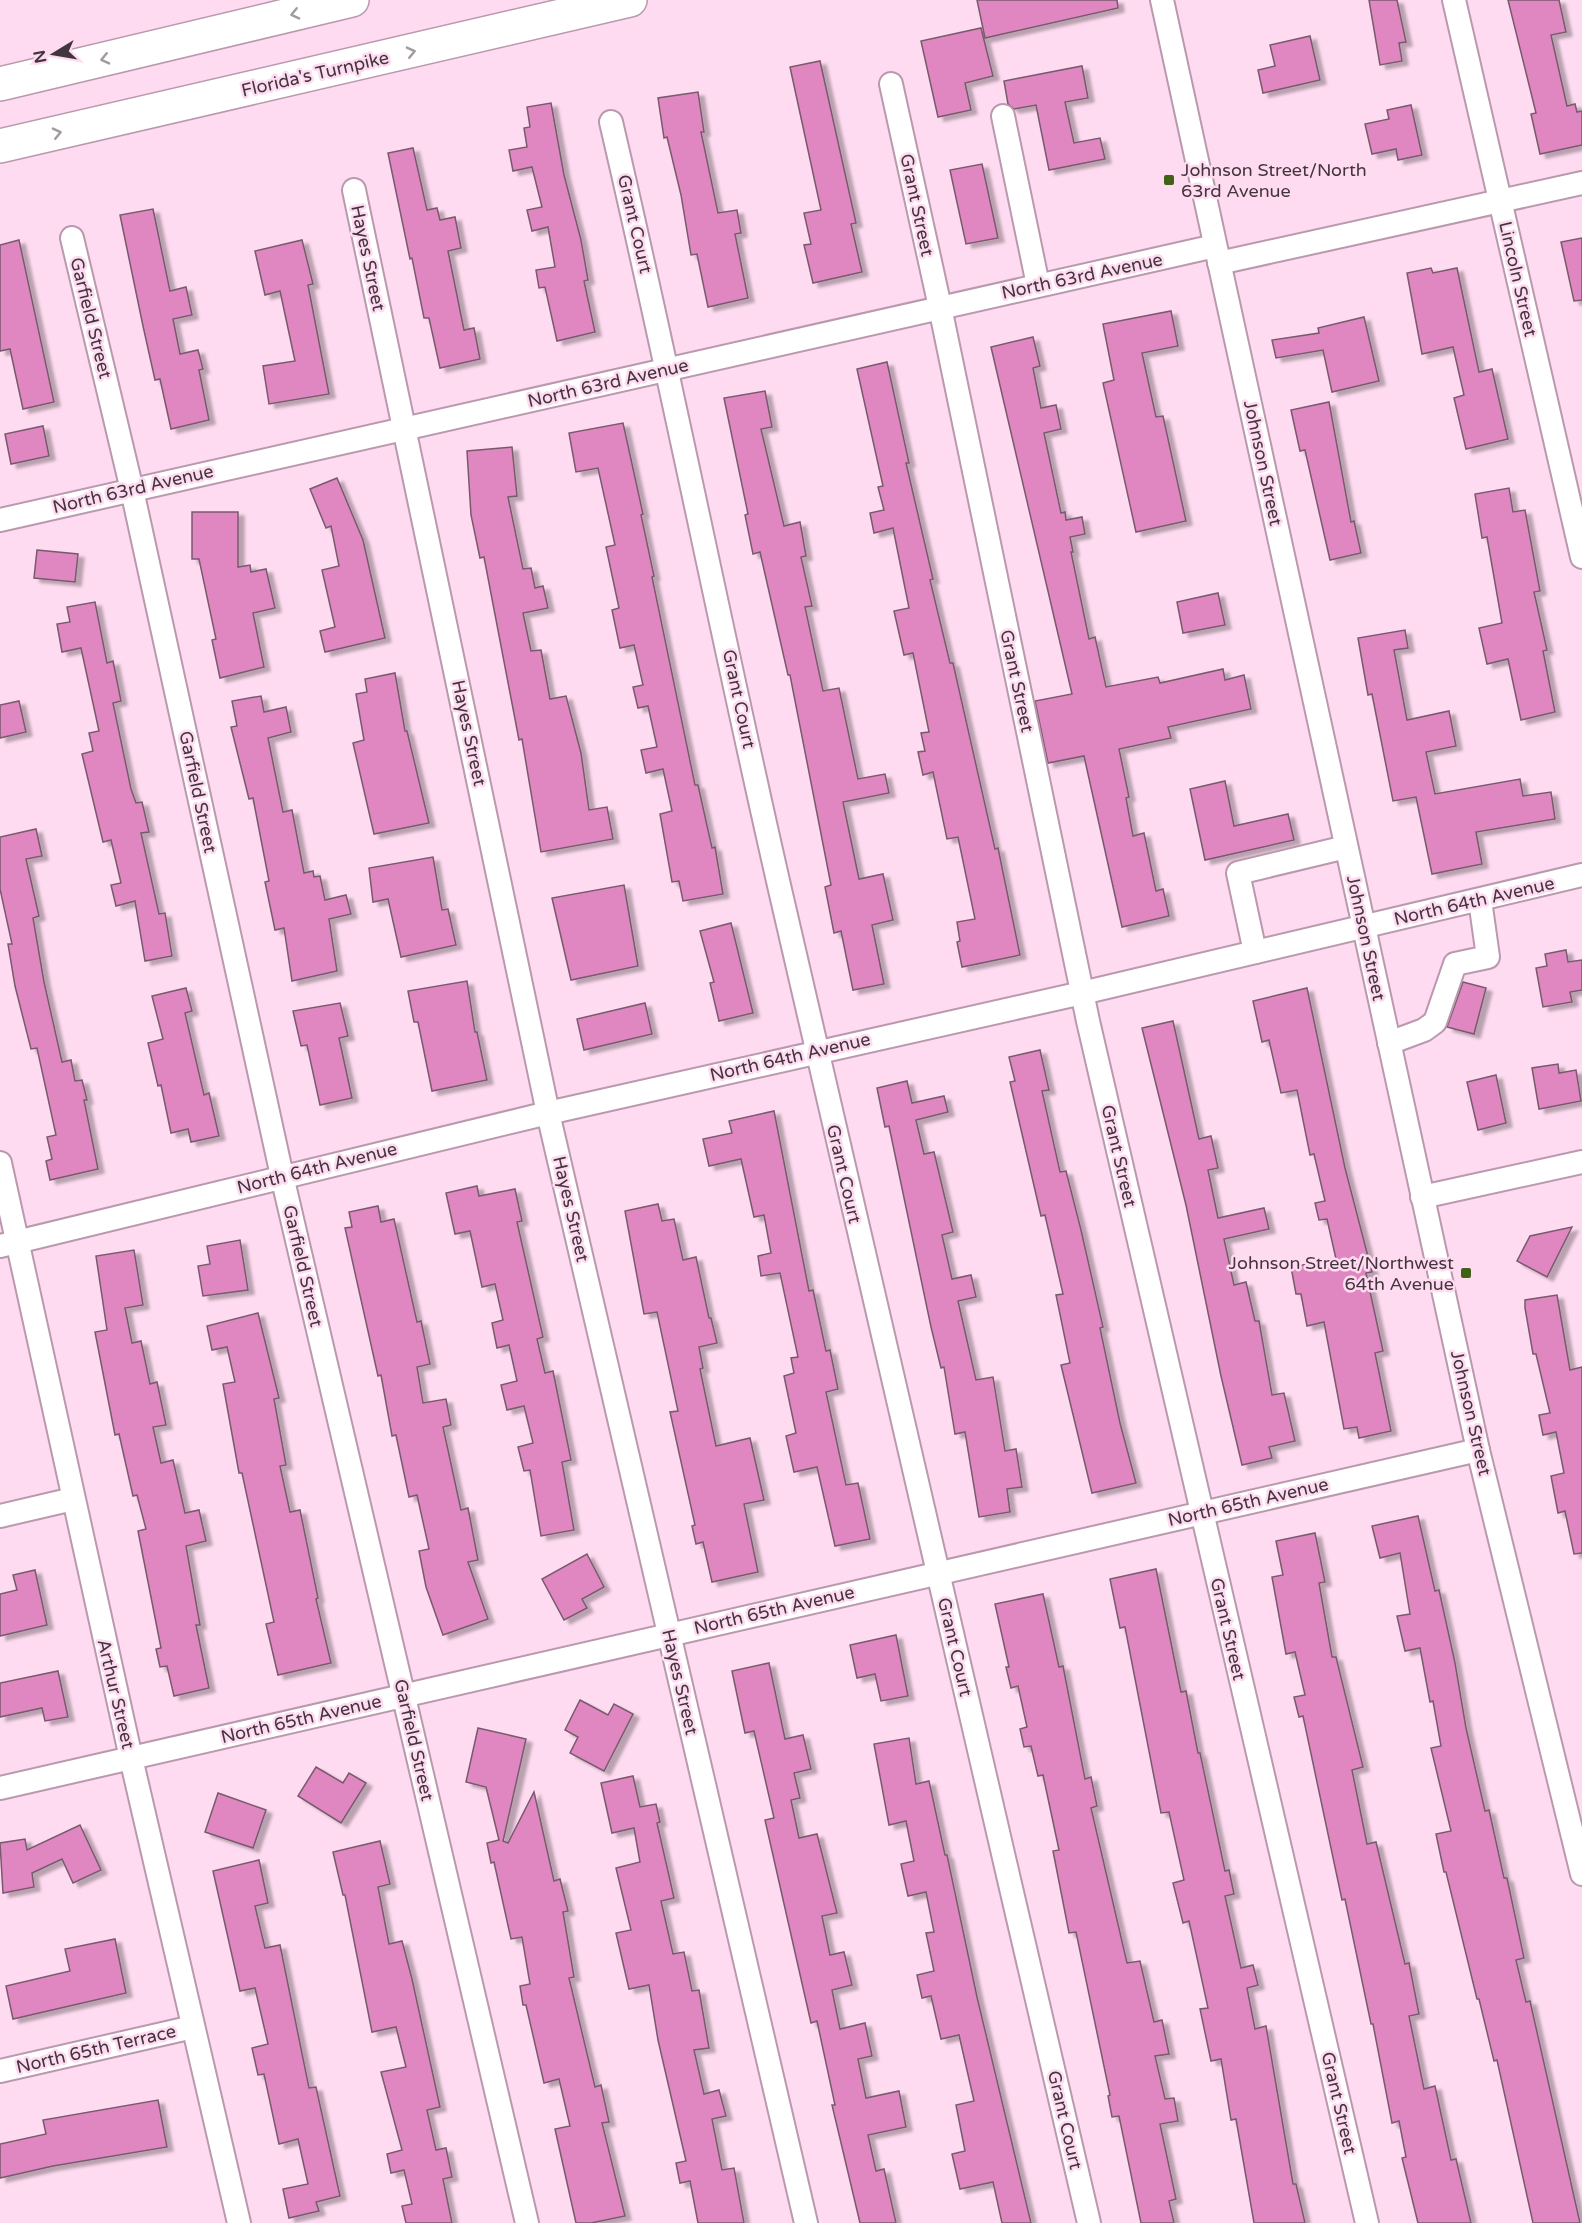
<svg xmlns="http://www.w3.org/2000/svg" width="1582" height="2223" viewBox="0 0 1582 2223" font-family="'Varela Round',sans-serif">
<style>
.building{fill:#e087c2;stroke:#785a6d;stroke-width:1.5;filter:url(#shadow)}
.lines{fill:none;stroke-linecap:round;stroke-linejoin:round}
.minor-casing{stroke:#ba99ae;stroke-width:26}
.highway-casing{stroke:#ba99ae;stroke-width:36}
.minor{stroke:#fff;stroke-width:22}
.highway{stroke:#fff;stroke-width:33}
.oneway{stroke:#a19a9e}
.poi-dot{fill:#406117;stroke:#fedbf0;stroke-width:2}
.labels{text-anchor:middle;stroke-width:5;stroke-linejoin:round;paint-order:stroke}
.street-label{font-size:18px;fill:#43353e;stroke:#fedbf0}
.poi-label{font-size:18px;fill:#43353e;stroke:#fedbf0;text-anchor:start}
</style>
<defs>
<filter id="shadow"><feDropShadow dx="6" dy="4" stdDeviation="1.5" flood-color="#0004"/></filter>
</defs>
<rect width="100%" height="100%" fill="#fedbf0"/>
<g class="building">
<path d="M977 0H1117L1118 8 985 38Z"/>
<path d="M1369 0H1397L1406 42 1399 43 1402 61 1380 65Z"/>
<path d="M1508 0H1559L1566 32 1551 35 1567 106 1575 104 1577 112 1582 111V145L1540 154 1531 114 1536 113Z"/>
<path d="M981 28 993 76 965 83 971 110 938 117 921 41Z"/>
<path d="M1310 36 1320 80 1263 93 1258 70 1275 66 1270 45Z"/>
<path d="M820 61 856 223 851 224 862 272 813 283 804 245 811 244 804 213 821 210 790 67Z"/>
<path d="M1082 66 1088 98 1065 102 1074 143 1100 138 1105 159 1049 170 1036 105 1014 109 1008 104 1004 81Z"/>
<path d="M698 92 704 132H701L718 213 737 210 741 233 735 234 748 298 708 307 697 254 691 255 681 195 667 137 664 138 658 98Z"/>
<path d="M551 103 564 175 581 240 588 280 584 281 595 332 557 341 545 287 539 288 536 270 555 267 548 227 532 231 527 210 542 207 532 167 513 171 509 150 527 147 524 128 530 127 527 107Z"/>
<path d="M1411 105 1422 155 1398 160 1396 149 1372 154 1365 124 1389 119 1387 110Z"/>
<path d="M413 148 427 210 437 208 440 220 455 217 461 248 448 251 464 330 474 328 480 359 440 368 429 318H424L412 258 410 259 388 153Z"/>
<path d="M982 164 998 238 966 244 950 170Z"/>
<path d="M153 209 170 291 186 287 192 315 173 319 180 354 198 350 203 369 199 370 209 420 171 429 160 379 155 380 143 326 120 215Z"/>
<path d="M1582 238V300L1574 301 1561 242Z"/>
<path d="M19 240 54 402 23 409 10 349 0 351V245Z"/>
<path d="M302 240 313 284 308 285 329 394 269 404 263 366 295 361 280 291 265 295 255 251Z"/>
<path d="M1431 268 1433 273 1457 268 1479 372 1492 369 1508 439 1466 449 1454 398 1464 395 1453 347 1422 354 1407 273Z"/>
<path d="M1171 311 1178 346 1142 353 1156 417 1163 416 1186 521 1136 532 1103 383 1114 380 1103 324Z"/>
<path d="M1364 317 1379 381 1332 392 1323 350 1276 358 1272 340 1319 333 1318 328Z"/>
<path d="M1033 337 1040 366 1033 368 1041 408 1056 405 1061 429 1044 433 1061 513 1065 512 1066 520 1082 517 1085 534 1070 537 1073 552H1071L1089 639 1095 637 1106 687 1158 677 1160 683 1223 669 1225 680 1244 675 1251 709 1168 727 1171 738 1119 749 1129 797 1126 798 1133 836 1144 833 1156 891 1163 889 1169 916 1122 927 1084 756 1048 763 1035 701 1072 694 991 347Z"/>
<path d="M887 362 909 463H906L933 579 930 580 950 663H953L995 849 998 848 1020 955 962 967 957 942 960 941 957 922 975 919 958 837 947 839 933 772 923 775 918 752 925 751 921 733 929 732 913 653 904 655 894 611 909 608 893 528 874 533 870 513 884 510 878 487 883 486 857 369Z"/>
<path d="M765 391 772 427 761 429 784 526 800 522 806 556 801 557 812 606 805 607 823 691 839 688 858 779 885 774 889 793 843 802 859 879 883 874 893 920 872 925 884 984 853 990 841 931 834 933 825 887 831 885 790 675H788L760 552 753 554 745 515 748 514 724 398Z"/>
<path d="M1329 402 1351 522 1354 521 1361 553 1330 560 1305 450 1300 451 1291 410Z"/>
<path d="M623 423 643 514 641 515 654 576 652 577 695 785H698L712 848 715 847 723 894 683 901 679 881 672 882 660 814 672 811 663 769 646 773 641 750 657 747 648 706 638 708 633 687 643 685 634 645 620 648 612 610 619 608 606 547 615 545 598 468 576 472 569 433Z"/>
<path d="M43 426 49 456 11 464 5 434Z"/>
<path d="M512 447 517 496 508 497 523 569 531 568 535 588 543 586 548 608 523 613 531 651 541 650 550 699 566 696 581 753 589 810 607 807 613 839 541 852 522 739 519 740 484 557 480 558 471 515 467 451Z"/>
<path d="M337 478 363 540 385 638 325 652 320 631 335 627 322 570 339 566 331 526 326 528 310 489Z"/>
<path d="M1509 488 1513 512 1525 510 1540 591 1534 592 1547 650 1543 651 1555 712 1521 720 1508 659 1487 664 1479 628 1502 623 1487 537 1482 538 1475 494Z"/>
<path d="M192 512H238V567L250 565 251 572 266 569 275 608 253 613 264 667 220 678 212 640 216 639 199 559H192Z"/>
<path d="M37 550 78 554 75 582 34 578Z"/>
<path d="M1218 593 1225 625 1183 633 1177 602Z"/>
<path d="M95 602 107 663 113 661 121 701 113 703 131 789 136 803 142 802 149 832 141 833 159 914 165 913 172 956 145 961 135 901 116 906 111 885 121 883 111 840 103 842 87 775 82 754 93 751 89 733 99 731 81 648 62 652 57 624 70 622 67 607Z"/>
<path d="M1405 630 1408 648 1394 650 1407 720 1449 711 1456 746 1426 752 1435 794 1520 779 1523 796 1551 792 1555 819 1476 832 1482 864 1432 874 1416 797 1393 801 1372 694 1368 695 1358 638Z"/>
<path d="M395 673 405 731H407L429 823 374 834 353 743 364 740 356 694 367 692 365 679Z"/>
<path d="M261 696 264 712 286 707 291 732 268 738 283 812 292 810 304 873 313 871 314 877 320 876 325 900 346 895 351 914 329 919 337 971 292 981 284 928 275 930 265 882 269 881 253 798 249 799 231 727 237 726 232 701Z"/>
<path d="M19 701 26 732 0 738V705Z"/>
<path d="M1225 781 1234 826 1288 814 1294 840 1205 860 1190 789Z"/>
<path d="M36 829 42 856 26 859 39 916 33 918 44 982 62 1062 71 1060 75 1081 82 1080 87 1100H84L98 1169 50 1180 46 1161 52 1159 47 1137 56 1135 37 1048 31 1049 15 986 8 944H12L0 889V837Z"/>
<path d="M433 857 442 910 448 909 456 945 401 957 388 899 373 902 369 868Z"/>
<path d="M624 885 638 966 571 980 552 898Z"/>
<path d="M731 923 753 1013 719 1021 710 983 714 982 700 931Z"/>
<path d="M1566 950 1568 962 1582 960V990L1570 992 1572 1002 1543 1007 1536 968 1547 966 1545 954Z"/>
<path d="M467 981 475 1032H477L487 1080 432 1091 418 1022H414L408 991Z"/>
<path d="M1463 982 1486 988 1474 1034 1447 1027Z"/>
<path d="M186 988 192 1011 185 1013 204 1095 209 1093 219 1136 191 1142 188 1129 171 1133 161 1085 158 1086 148 1043 163 1039 152 996Z"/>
<path d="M1307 988 1345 1168 1372 1272 1366 1273 1383 1351 1375 1353 1391 1431 1359 1438 1357 1427 1344 1429 1324 1322 1307 1326 1301 1294H1296L1291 1267 1336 1259 1327 1219 1319 1220 1315 1203 1325 1201 1314 1154 1310 1155 1297 1090 1281 1093 1269 1040 1262 1042 1253 1001Z"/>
<path d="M340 1003 348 1036 339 1038 352 1098 320 1105 307 1045 301 1046 293 1011Z"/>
<path d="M645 1003 652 1034 584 1050 577 1019Z"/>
<path d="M1173 1021 1199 1139 1211 1136 1218 1168 1208 1170 1218 1218 1264 1208 1269 1229 1224 1239 1234 1285 1246 1282 1255 1321H1259L1272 1395 1284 1393 1295 1441 1269 1447 1272 1458 1242 1465 1221 1376 1186 1205 1142 1028Z"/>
<path d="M1040 1050 1049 1090 1042 1091 1060 1172 1066 1171 1081 1230 1103 1327 1100 1328 1120 1423 1136 1483 1092 1493 1061 1365 1070 1363 1056 1295 1063 1294 1045 1215 1041 1216 1010 1082 1015 1081 1009 1057Z"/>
<path d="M1558 1064 1559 1073 1576 1070 1581 1101 1539 1109 1532 1068Z"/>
<path d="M1496 1075 1506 1123 1478 1130 1467 1082Z"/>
<path d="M907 1081 912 1103 944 1096 948 1112 916 1120 924 1154 934 1152 953 1232 942 1235 952 1279 971 1275 976 1297 958 1301 976 1380 993 1377 1005 1451 1016 1449 1022 1487 1007 1489 1010 1512 979 1517 965 1432 955 1434 944 1367 941 1368 931 1327 889 1126 885 1127 877 1088Z"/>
<path d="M774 1111 809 1291 813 1290 826 1351 830 1350 838 1389 826 1392 846 1485 858 1483 870 1539 835 1546 817 1467 794 1472 786 1436 796 1433 784 1376 794 1373 791 1358 798 1357 780 1273 761 1276 758 1256 771 1253 764 1215 754 1217 741 1159 709 1166 703 1139 732 1133 729 1121Z"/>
<path d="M477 1186 479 1196 515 1189 522 1221 517 1222 543 1337 537 1339 545 1373 553 1371 571 1460 562 1462 574 1530 541 1536 530 1470 524 1471 518 1447 533 1443 524 1406 507 1410 501 1385 517 1381 509 1345 497 1348 492 1323 503 1320 495 1284 482 1287 470 1231 455 1234 446 1193Z"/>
<path d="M658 1204 662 1221 674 1219 683 1260 696 1257 709 1318H711L717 1343 699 1347 703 1368 700 1369 716 1446 750 1438 764 1500 744 1504 758 1572 712 1582 703 1542 696 1544 692 1526 695 1525 670 1412 678 1411 657 1312 644 1314 625 1211Z"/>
<path d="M378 1206 381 1222 394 1219 417 1322 421 1321 430 1364 417 1367 423 1403 446 1399 451 1425 443 1427 461 1510 468 1508 478 1560 468 1562 488 1619 443 1635 426 1587 419 1551 429 1549 417 1495 409 1497 396 1435 392 1436 381 1375 378 1376 345 1228 352 1227 349 1212Z"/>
<path d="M1572 1227 1547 1277 1517 1261 1530 1236Z"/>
<path d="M240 1240 248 1290 203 1296 198 1266 210 1264 207 1246Z"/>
<path d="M134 1250 143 1305 125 1308 132 1343 141 1341 150 1384 157 1382 166 1425 153 1427 161 1463 173 1460 185 1513 199 1510 206 1541 186 1546 200 1625H196L209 1688 174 1696 167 1666 160 1667 156 1649 161 1648 138 1531 146 1529 137 1495 133 1496 119 1434 115 1435 95 1332 107 1330 96 1256Z"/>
<path d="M1557 1295 1570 1370 1582 1367V1553L1574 1554 1565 1511 1558 1513 1551 1476 1564 1473 1556 1432 1543 1435 1539 1415 1550 1413 1536 1354H1533L1525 1308V1300Z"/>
<path d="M258 1313 279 1398 274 1399 286 1465 280 1466 290 1512 300 1510 318 1598 316 1599 331 1663 278 1675 266 1624 274 1622 242 1473H239L223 1384 235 1382 227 1347 212 1350 207 1326Z"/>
<path d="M1418 1516 1435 1591 1439 1590 1455 1663 1466 1728 1485 1811 1489 1810 1504 1878H1507L1524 1958 1516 1960 1526 2002 1530 2001 1580 2223H1533L1497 2060 1494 2061 1479 1999H1477L1446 1872H1444L1436 1834 1451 1831 1431 1748 1441 1746 1433 1701 1430 1702 1420 1648 1405 1651 1397 1616 1410 1614 1400 1553 1380 1558 1372 1526Z"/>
<path d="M1315 1533 1325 1582 1319 1583 1332 1657H1336L1363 1767 1352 1770 1367 1844 1376 1842 1405 1964 1409 1963 1419 2014 1409 2016 1424 2089 1435 2086 1451 2160 1456 2159 1471 2223H1418L1402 2158 1406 2157 1399 2121 1392 2123 1373 2024H1371L1345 1899 1342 1900 1303 1716 1299 1717 1294 1697 1305 1695 1295 1652 1286 1654 1272 1577 1283 1575 1276 1541Z"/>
<path d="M587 1554 604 1587 582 1599 587 1608 564 1620 542 1579Z"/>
<path d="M1156 1569 1181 1692 1186 1691 1198 1753H1200L1225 1871 1229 1870 1234 1894 1225 1896 1241 1968 1253 1965 1258 1985 1247 1988 1255 2029 1266 2026 1293 2184H1296L1305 2223H1254L1236 2119 1231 2120 1221 2059 1211 2061 1200 2009 1208 2008 1189 1921 1183 1923 1173 1883 1184 1880 1169 1812 1161 1813 1125 1627 1120 1628 1110 1579Z"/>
<path d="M35 1570 47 1625 0 1636V1594L17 1590 13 1575Z"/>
<path d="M1043 1594 1059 1667 1063 1666 1085 1779 1091 1777 1097 1806 1091 1808 1127 1963 1140 1961 1154 2022 1162 2020 1169 2054 1155 2056 1165 2099 1174 2098 1178 2121 1160 2124 1176 2199 1169 2201 1174 2223H1141L1119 2116 1112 2117 1108 2096 1110 2095 1076 1932 1069 1933 1053 1851 1059 1850 1043 1775 1038 1776 1031 1746 1024 1747 1020 1729 1027 1727 1018 1686 1011 1688 1006 1667H1009L995 1604Z"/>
<path d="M896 1635 908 1696 881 1701 875 1674 857 1678 850 1645Z"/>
<path d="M769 1663 785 1739 803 1735 811 1769 794 1773 800 1798 791 1800 799 1838 817 1834 837 1913 822 1916 830 1955 844 1952 852 1985 832 1990 840 2029 865 2023 872 2056 858 2059 866 2098 899 2091 906 2127 868 2135 876 2171 884 2169 896 2223H860L832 2105H835L817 2021 811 2023 765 1820 774 1818 754 1731 745 1733 732 1671Z"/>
<path d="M58 1671 68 1717 45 1721 42 1708 0 1717V1683Z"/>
<path d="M580 1700 608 1715 614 1704 633 1714 604 1771 570 1753 578 1737 565 1730Z"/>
<path d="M478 1728 526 1739 503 1841 508 1843 534 1792 554 1881 560 1879 568 1911 563 1912 574 1977 569 1978 595 2087 601 2085 609 2122 602 2123 625 2216 591 2223H576L555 2129 570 2126 559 2079 544 2083 526 2005H523L520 1986 530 1984 522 1937 511 1939 494 1862 491 1863 487 1843 499 1840 486 1787 466 1782Z"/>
<path d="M909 1738 916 1784 929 1781 945 1855H947L977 1997 1031 2223H1002L993 2182 960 2189 952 2154 965 2151 956 2105 974 2101 959 2035 941 2039 931 1996 922 1998 917 1975 934 1971 926 1933 934 1932 926 1892 908 1896 901 1864 914 1861 906 1821 889 1825 874 1744Z"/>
<path d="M316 1767 343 1783 349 1773 366 1783 341 1823 298 1796Z"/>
<path d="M633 1776 640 1807 656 1804 660 1822 657 1823 674 1898 661 1901 673 1954 684 1952 692 1991 699 1990 709 2048 694 2050 704 2094 719 2090 726 2116 712 2119 722 2170 734 2168 744 2223H698L690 2181 680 2183 676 2163 686 2161 658 2040 649 1985 629 1989 616 1933 631 1930 616 1868 640 1862 634 1828 612 1833 601 1783Z"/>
<path d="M218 1793 266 1810 253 1848 205 1832Z"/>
<path d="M80 1825 101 1870 73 1883 62 1859 32 1873 34 1887 3 1893 0 1843 25 1839 27 1850Z"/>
<path d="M380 1841 390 1884 378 1887 389 1944 402 1941 412 1979 440 2107 427 2110 436 2150 446 2148 452 2177 443 2179 452 2223H406L402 2206 412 2204 404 2170 391 2173 387 2154 402 2150 381 2072 406 2067 396 2027 372 2032 345 1895H343L333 1852Z"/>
<path d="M259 1860 268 1903 255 1906 265 1948 280 1945 309 2088 316 2087 340 2196 316 2202 319 2211 289 2218 283 2189 308 2184 298 2139 279 2144 264 2074 258 2075 252 2048 268 2044 255 1988 240 1991 213 1871Z"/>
<path d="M115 1939 126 1993 13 2019 6 1986 70 1971 65 1949Z"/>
<path d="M158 2100 167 2147 53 2166 0 2178V2144L46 2134 43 2120Z"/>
</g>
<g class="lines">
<defs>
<g id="minor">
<path d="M1162 0 1478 1450 1582 1874"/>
<path d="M1454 0 1582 557"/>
<path d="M891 84 940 307 1088 1021 1367 2223"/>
<path d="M1003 116 1038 285"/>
<path d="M611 122C671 378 722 637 781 894 882 1337 986 1780 1089 2223"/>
<path d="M354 190 548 1113 806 2223"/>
<path d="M72 238 132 490 282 1176 527 2223"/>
<path d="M1219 263 1582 183"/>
<path d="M0 520 1215 246"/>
<path d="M1255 952 1238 873 1346 847"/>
<path d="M1389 1043 1424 1030 1435 1022 1455 964 1488 957 1480 900"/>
<path d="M0 1163 131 1758 239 2223"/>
<path d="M1422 1197 1582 1162"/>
<path d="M0 1246 548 1113 1082 993 1582 875"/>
<path d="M0 1516 73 1499"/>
<path d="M0 1788 1478 1450"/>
<path d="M0 2071 193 2027"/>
</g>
<g id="highway">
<path d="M0 84 352 0"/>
<path d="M0 146 630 0"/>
</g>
</defs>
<use href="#minor" class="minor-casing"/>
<use href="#highway" class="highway-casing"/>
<use href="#minor" class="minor"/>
<use href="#highway" class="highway"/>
</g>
<defs><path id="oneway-chevron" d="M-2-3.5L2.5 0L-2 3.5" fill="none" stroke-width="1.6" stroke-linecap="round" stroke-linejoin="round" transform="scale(1.5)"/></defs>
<g class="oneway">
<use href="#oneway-chevron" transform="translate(295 14) rotate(167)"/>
<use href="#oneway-chevron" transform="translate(411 52) rotate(-13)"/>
<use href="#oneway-chevron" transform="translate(105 59) rotate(167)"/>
<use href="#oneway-chevron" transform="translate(57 133) rotate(-13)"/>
</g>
<g class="poi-dot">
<rect x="1163" y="174" width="12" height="12" rx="3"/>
<rect x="1460" y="1267" width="12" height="12" rx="3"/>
</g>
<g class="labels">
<g class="street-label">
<text transform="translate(315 74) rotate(-13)" y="6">Florida's Turnpike</text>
<text transform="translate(917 205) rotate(78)" y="6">Grant Street</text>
<text transform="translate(635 224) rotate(77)" y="6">Grant Court</text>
<text transform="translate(368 258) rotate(78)" y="6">Hayes Street</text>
<text transform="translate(1082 276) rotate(-12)" y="6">North 63rd Avenue</text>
<text transform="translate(1518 279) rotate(77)" y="6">Lincoln Street</text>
<text transform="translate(91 318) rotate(76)" y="6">Garfield Street</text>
<text transform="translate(608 383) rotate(-13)" y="6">North 63rd Avenue</text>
<text transform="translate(1263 463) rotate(78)" y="6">Johnson Street</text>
<text transform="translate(133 489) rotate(-13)" y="6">North 63rd Avenue</text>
<text transform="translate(1017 681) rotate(78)" y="6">Grant Street</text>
<text transform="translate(739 699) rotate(78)" y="6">Grant Court</text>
<text transform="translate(469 733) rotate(78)" y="6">Hayes Street</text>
<text transform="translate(198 792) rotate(78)" y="6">Garfield Street</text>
<text transform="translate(1474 901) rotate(-13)" y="6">North 64th Avenue</text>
<text transform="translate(1366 938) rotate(78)" y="6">Johnson Street</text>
<text transform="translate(790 1057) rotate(-13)" y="6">North 64th Avenue</text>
<text transform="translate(1119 1156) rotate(77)" y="6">Grant Street</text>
<text transform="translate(317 1168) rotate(-14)" y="6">North 64th Avenue</text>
<text transform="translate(844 1174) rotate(77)" y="6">Grant Court</text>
<text transform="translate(571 1209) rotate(77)" y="6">Hayes Street</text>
<text transform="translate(303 1266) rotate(77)" y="6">Garfield Street</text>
<text transform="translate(1471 1413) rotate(77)" y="6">Johnson Street</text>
<text transform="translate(1248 1502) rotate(-13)" y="6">North 65th Avenue</text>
<text transform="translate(774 1610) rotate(-13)" y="6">North 65th Avenue</text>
<text transform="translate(1228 1629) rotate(77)" y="6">Grant Street</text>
<text transform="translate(955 1647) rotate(77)" y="6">Grant Court</text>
<text transform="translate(680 1682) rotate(77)" y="6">Hayes Street</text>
<text transform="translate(116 1694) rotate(77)" y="6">Arthur Street</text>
<text transform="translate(301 1719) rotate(-13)" y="6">North 65th Avenue</text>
<text transform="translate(414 1740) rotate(77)" y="6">Garfield Street</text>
<text transform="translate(96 2049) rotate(-13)" y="6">North 65th Terrace</text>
<text transform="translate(1339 2103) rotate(77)" y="6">Grant Street</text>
<text transform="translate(1065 2120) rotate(77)" y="6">Grant Court</text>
</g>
<g class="poi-label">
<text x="1181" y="176">Johnson Street/North<tspan x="1181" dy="21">63rd Avenue</tspan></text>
<text x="1454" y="1269" text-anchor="end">Johnson Street/Northwest<tspan x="1454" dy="21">64th Avenue</tspan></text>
</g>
</g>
<g transform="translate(54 54) rotate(259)" stroke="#fedbf0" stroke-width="4.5" paint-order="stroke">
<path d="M0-4.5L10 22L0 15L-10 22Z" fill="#43353e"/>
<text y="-9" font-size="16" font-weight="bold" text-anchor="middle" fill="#43353e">N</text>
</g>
</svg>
